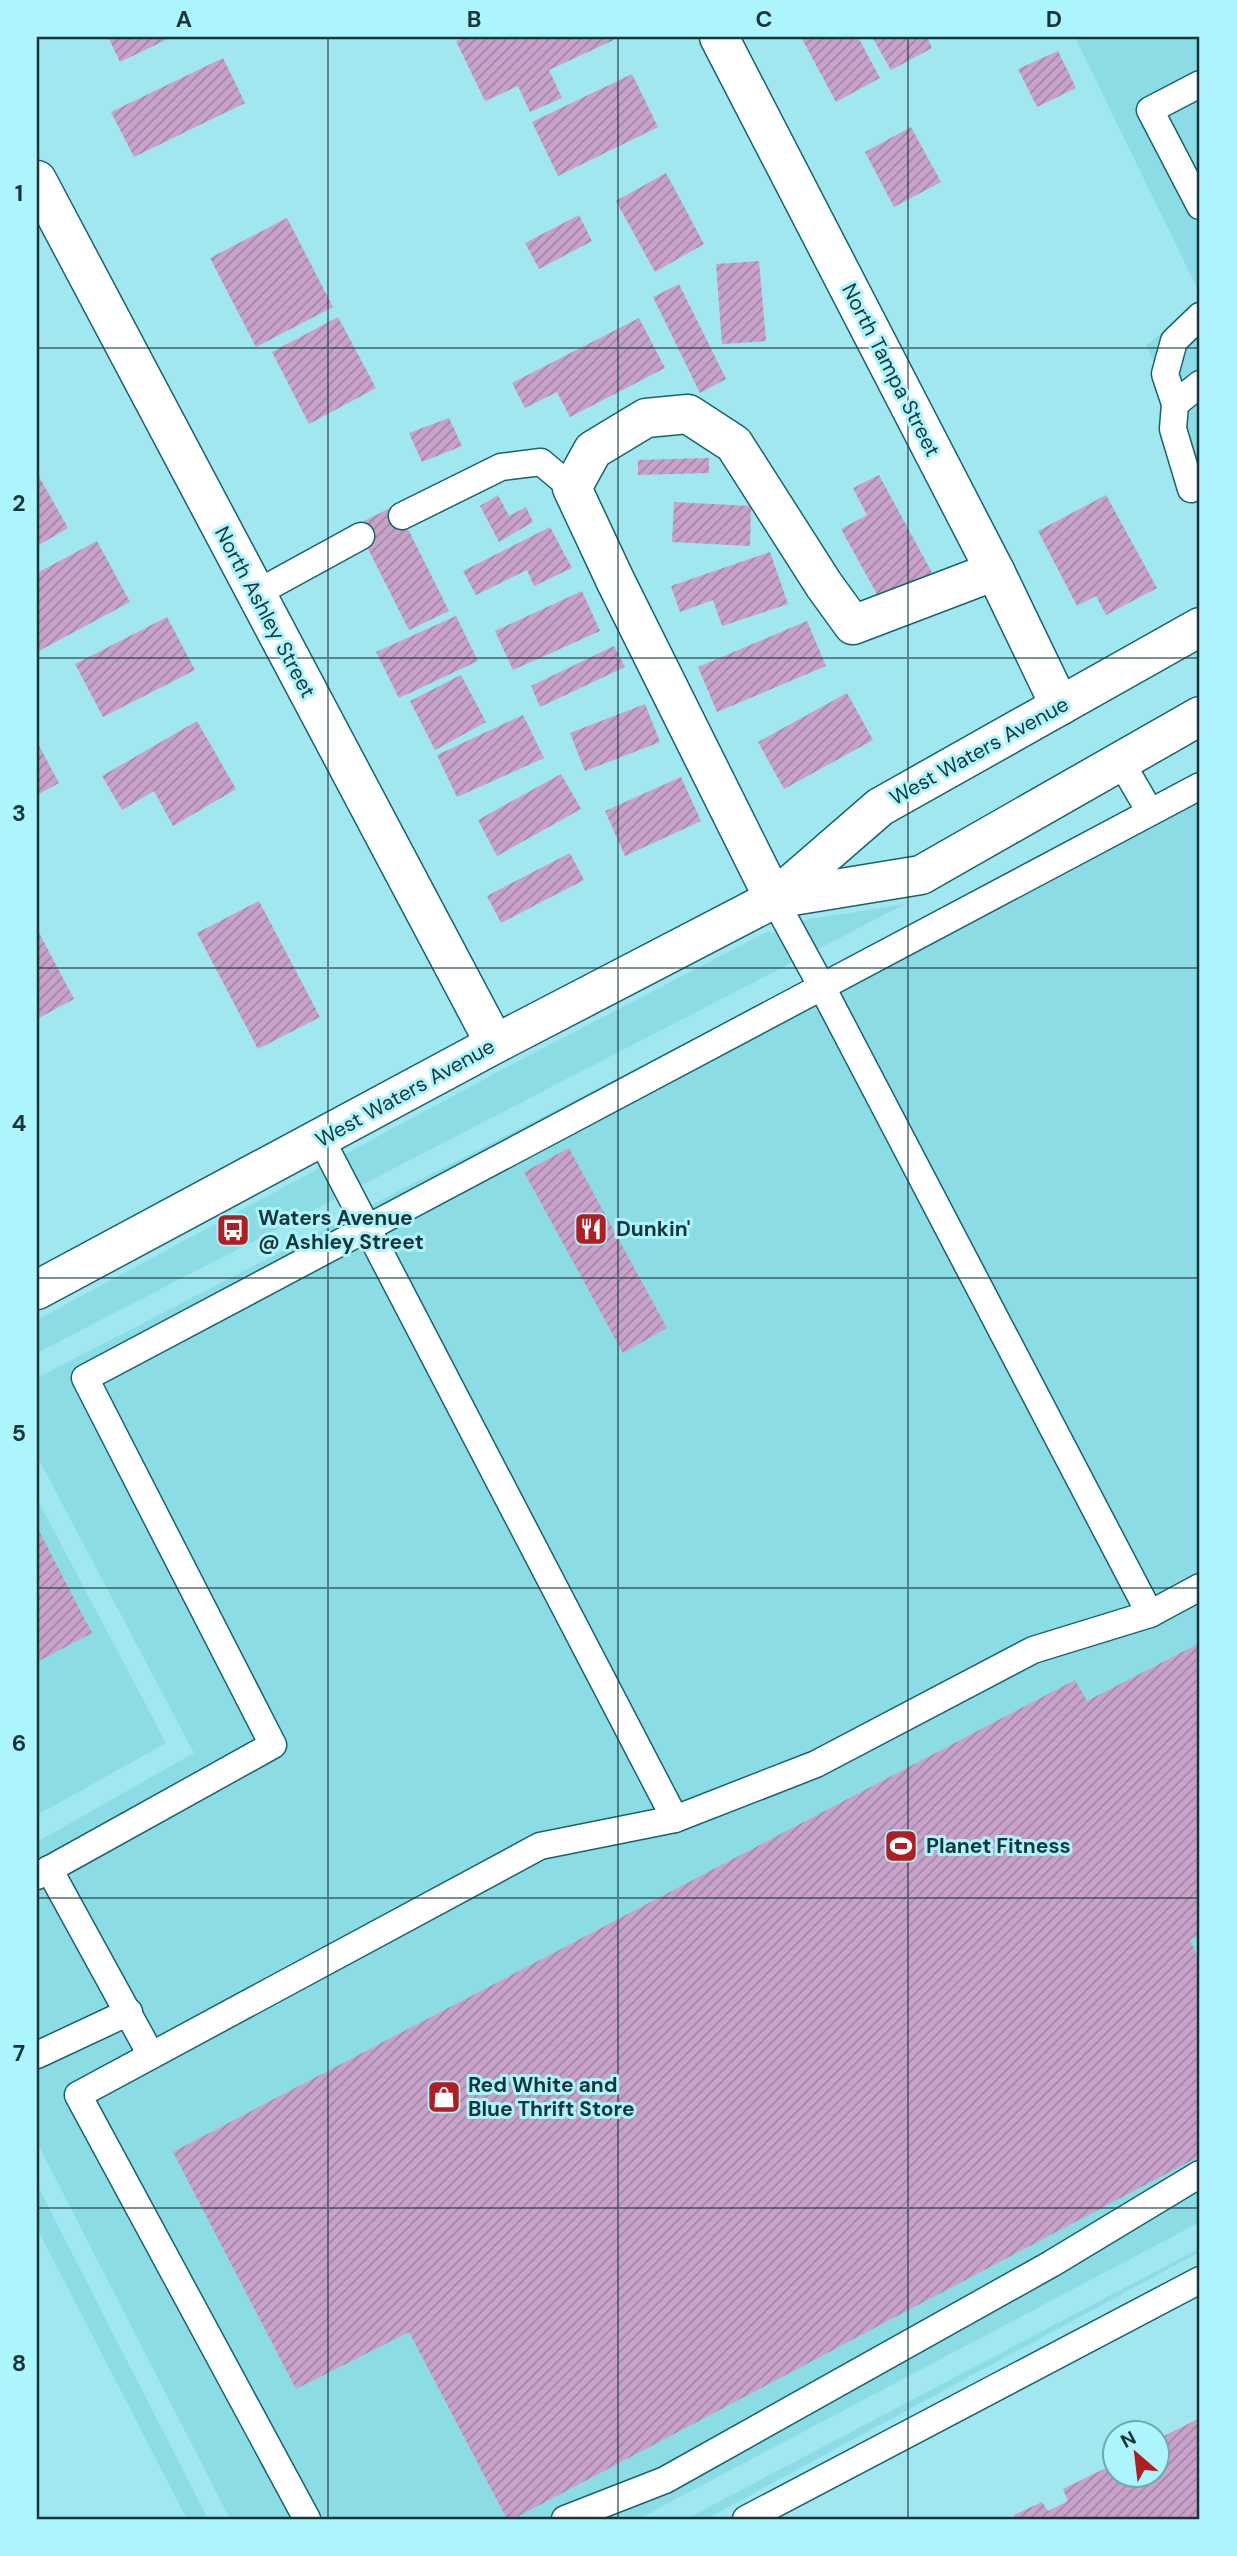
<svg xmlns="http://www.w3.org/2000/svg" width="1237" height="2556" viewBox="0 0 1237 2556" font-family="'DM Sans',sans-serif">
<style>
.built{fill:#8bdce5}
.building{fill:url(#building-hatch)}
.lines{fill:none;stroke-linecap:round;stroke-linejoin:round}
.lane-casing{stroke:#18646d;stroke-width:29}
.street-casing{stroke:#18646d;stroke-width:41}
.secondary-casing{stroke:#18646d;stroke-width:41}
.lane{stroke:#fff;stroke-width:26}
.street{stroke:#fff;stroke-width:38}
.secondary{stroke:#fff;stroke-width:38}
.grid{fill:none;stroke:#183639;stroke-width:2;stroke-opacity:0.55}
.labels{text-anchor:middle;stroke-width:6;stroke-linejoin:round;paint-order:stroke}
.street-label{font-size:21px;fill:#183639;stroke:#adf5fd}
.poi-label{font-size:21px;font-weight:bold;fill:#183639;stroke:#adf5fd;text-anchor:start}
.neatline{fill:none;stroke:#183639;stroke-width:2.5}
.grid-label{font-size:23px;text-anchor:middle;font-weight:bold;fill:#183639}
</style>
<defs>
<pattern id="building-hatch" width="6" height="6" patternUnits="userSpaceOnUse" patternTransform="scale(1.75)"><rect width="6" height="6" fill="#c9a2ca"/><path d="M-1 1l2-2M0 6l6-6M5 7l2-2" fill="none" stroke="#a285a5"/></pattern>
</defs>
<rect width="100%" height="100%" fill="#a0e7f0"/>
<g class="built">
<path d="M1075 37H1200V294Z"/>
<path d="M1200 305V468L1146 345Z"/>
<path d="M1200 777V2222L638 2519H230L37 2142V1842L194 1753 37 1456V1378Z"/>
<path d="M905 904 37 1353V1320L507 1067 769 931 772 934 786 923Z"/>
<path d="M37 1499 166 1743 37 1815Z"/>
<path d="M37 2185 208 2519H187L37 2228Z"/>
<path d="M1200 2248V2252L706 2519H686Z"/>
</g>
<g class="building">
<path d="M108 37H172L120 62Z"/>
<path d="M466 37H613L614 40 549 70 562 98 530 112 518 86 485 101 456 41Z"/>
<path d="M801 37H858L880 78 836 102Z"/>
<path d="M872 37H927L932 48 891 70Z"/>
<path d="M1058 51 1076 88 1037 107 1018 69Z"/>
<path d="M223 58 245 103 134 157 111 112Z"/>
<path d="M632 74 658 127 558 176 532 122Z"/>
<path d="M911 127 941 182 894 207 865 152Z"/>
<path d="M666 173 704 244 655 272 616 201Z"/>
<path d="M579 215 592 241 539 269 525 243Z"/>
<path d="M287 218 333 307 256 347 210 258Z"/>
<path d="M759 261 766 341 722 344 716 264Z"/>
<path d="M679 284 726 379 700 393 653 297Z"/>
<path d="M338 317 376 388 309 424 272 352Z"/>
<path d="M639 318 665 368 570 417 557 392 525 408 512 383Z"/>
<path d="M449 418 462 446 422 462 409 433Z"/>
<path d="M709 458V473L638 475V460Z"/>
<path d="M37 473 68 528 37 546Z"/>
<path d="M879 475 936 580 884 607 841 529 867 515 853 488Z"/>
<path d="M498 495 509 516 526 507 533 522 499 542 480 506Z"/>
<path d="M1106 495 1157 588 1106 615 1096 596 1077 606 1038 531Z"/>
<path d="M674 502 751 506 750 546 672 542Z"/>
<path d="M396 505 449 611 409 630 356 525Z"/>
<path d="M550 527 572 568 534 586 527 570 476 595 463 571Z"/>
<path d="M97 541 130 602 37 652V573Z"/>
<path d="M770 552 788 604 722 626 713 600 680 612 671 586Z"/>
<path d="M582 591 600 631 513 670 495 631Z"/>
<path d="M456 616 478 661 399 698 376 652Z"/>
<path d="M167 617 195 670 103 717 75 664Z"/>
<path d="M807 621 826 666 717 712 698 667Z"/>
<path d="M614 646 625 667 540 707 531 686Z"/>
<path d="M461 675 486 722 435 750 410 701Z"/>
<path d="M847 693 873 740 784 789 758 742Z"/>
<path d="M645 704 660 742 585 771 570 733Z"/>
<path d="M523 715 544 758 457 797 437 755Z"/>
<path d="M197 721 236 789 173 826 154 791 122 810 102 776Z"/>
<path d="M37 742 59 783 37 795Z"/>
<path d="M561 774 581 809 497 856 478 820Z"/>
<path d="M681 777 701 821 625 856 605 811Z"/>
<path d="M570 853 584 880 501 923 487 896Z"/>
<path d="M259 901 320 1017 258 1049 197 933Z"/>
<path d="M37 929 74 999 37 1019Z"/>
<path d="M569 1148 667 1328 623 1353 524 1172Z"/>
<path d="M37 1527 92 1633 37 1662Z"/>
<path d="M1200 1643V1934L1190 1940 1200 1962V2156L513 2519H507L409 2332 296 2389 173 2152 1075 1680 1087 1701Z"/>
<path d="M1200 2418V2519H1015L1014 2515 1042 2502 1048 2511 1068 2501 1063 2489 1114 2464V2476H1156V2450L1161 2447 1158 2439Z"/>
</g>
<g class="lines">
<defs>
<g id="lane">
<path d="M1200 84 1150 110 1200 206"/>
<path d="M1175 404 1200 384"/>
<path d="M1191 489 1173 429 1175 404 1165 374 1174 341 1200 316"/>
<path d="M402 516 501 467 541 462 572 488"/>
<path d="M255 594 361 536"/>
<path d="M1121 762 1150 812"/>
<path d="M774 899 822 987 1150 1614"/>
<path d="M321 1139 675 1819"/>
<path d="M49 1869 151 2055"/>
<path d="M37 1876 273 1745 85 1378 1200 786"/>
<path d="M37 2055 129 2012"/>
<path d="M307 2519 78 2095 540 1846 675 1819 816 1764 1033 1650 1150 1614 1200 1587"/>
<path d="M565 2519 665 2480 1051 2264 1200 2174"/>
<path d="M746 2519 1200 2280"/>
</g>
<g id="street">
<path d="M719 37 995 571 1060 706"/>
<path d="M37 180 495 1044"/>
<path d="M774 899 616 582 572 488 593 450 646 418 688 414 734 444 824 585 853 625 995 571"/>
</g>
<g id="secondary">
<path d="M774 899 921 875 1200 716"/>
<path d="M37 1290 495 1044 774 899 880 807 1200 627"/>
</g>
</defs>
<use href="#lane" class="lane-casing"/>
<use href="#street" class="street-casing"/>
<use href="#secondary" class="secondary-casing"/>
<use href="#lane" class="lane"/>
<use href="#street" class="street"/>
<use href="#secondary" class="secondary"/>
</g>
<path class="grid" d="M328 37V2519M618 37V2519M908 37V2519M37 348H1200M37 658H1200M37 968H1200M37 1278H1200M37 1588H1200M37 1898H1200M37 2208H1200"/>
<defs>
<symbol id="restaurant-square" viewBox="-11 -11 22 22"><rect x="-9" y="-9" width="18" height="18" rx="4" fill="#b01e23" stroke="#adf5fd"/><path d="M-5-6h1v4h1v-4h1v4h1v-4h1v5L-1.5 .5V6h-2V.5L-5-1ZM5-6V6H3V1.5H1.5Q1.5-4 5-6Z" fill="#fff"/></symbol>
<symbol id="bus-square" viewBox="-11 -11 22 22"><rect x="-9" y="-9" width="18" height="18" rx="4" fill="#b01e23" stroke="#adf5fd"/><path d="M-5-6H5V4H4V6H2V4H-2V6H-4V4H-5ZM-3.5-4V0h7V-4ZM-3.5 1.2v1.5H-2V1.2ZM2 1.2v1.5H3.5V1.2Z" fill="#fff"/></symbol>
<symbol id="stadium-square" viewBox="-11 -11 22 22"><rect x="-9" y="-9" width="18" height="18" rx="4" fill="#b01e23" stroke="#adf5fd"/><path d="M0-5a6.5 5 0 1 0 0 10a6.5 5 0 1 0 0-10ZM-3.5-1.8h7v3.6h-7Z" fill="#fff"/></symbol>
<symbol id="shop-square" viewBox="-11 -11 22 22"><rect x="-9" y="-9" width="18" height="18" rx="4" fill="#b01e23" stroke="#adf5fd"/><path d="M-5-2.5h2.3a2.7 3.5 0 0 1 5.4 0H5L5.5 6h-11ZM-1.5-2.5h3a1.5 2.3 0 0 0-3 0Z" fill="#fff"/></symbol>
</defs>
<g fill-rule="evenodd">
<use href="#restaurant-square" x="572" y="1210" width="38" height="38"/>
<use href="#bus-square" x="214" y="1211" width="38" height="38"/>
<use href="#stadium-square" x="882" y="1827" width="38" height="38"/>
<use href="#shop-square" x="425" y="2078" width="38" height="38"/>
</g>
<g class="labels">
<g class="street-label">
<text transform="translate(891 370) rotate(63)" y="7">North Tampa Street</text>
<text transform="translate(265 612) rotate(62)" y="7">North Ashley Street</text>
<text transform="translate(979 751) rotate(-29)" y="7">West Waters Avenue</text>
<text transform="translate(405 1093) rotate(-29)" y="7">West Waters Avenue</text>
</g>
<g class="poi-label">
<text x="258" y="1225">Waters Avenue<tspan x="258" dy="24">@ Ashley Street</tspan></text>
<text x="616" y="1236">Dunkin'</text>
<text x="926" y="1853">Planet Fitness</text>
<text x="468" y="2092">Red White and<tspan x="468" dy="24">Blue Thrift Store</tspan></text>
</g>
</g>
<rect width="1237" height="2556" fill="none" stroke="#adf5fd" stroke-width="77"/>
<g transform="translate(1136 2454) rotate(332)"><circle r="33" fill="#adf5fd" stroke="#71a9af" stroke-width="2"/>
<path d="M0-5L12 26L0 18L-12 26Z" fill="#b01e23"/>
<text y="-10" font-size="19" font-weight="bold" text-anchor="middle" fill="#183639">N</text>
</g>
<rect x="38" y="38" width="1160" height="2480" class="neatline"/>
<g class="grid-label">
<text x="184" y="27">A</text>
<text x="474" y="27">B</text>
<text x="764" y="27">C</text>
<text x="1054" y="27">D</text>
<text x="19" y="201">1</text>
<text x="19" y="511">2</text>
<text x="19" y="821">3</text>
<text x="19" y="1131">4</text>
<text x="19" y="1441">5</text>
<text x="19" y="1751">6</text>
<text x="19" y="2061">7</text>
<text x="19" y="2371">8</text>
</g>
</svg>
